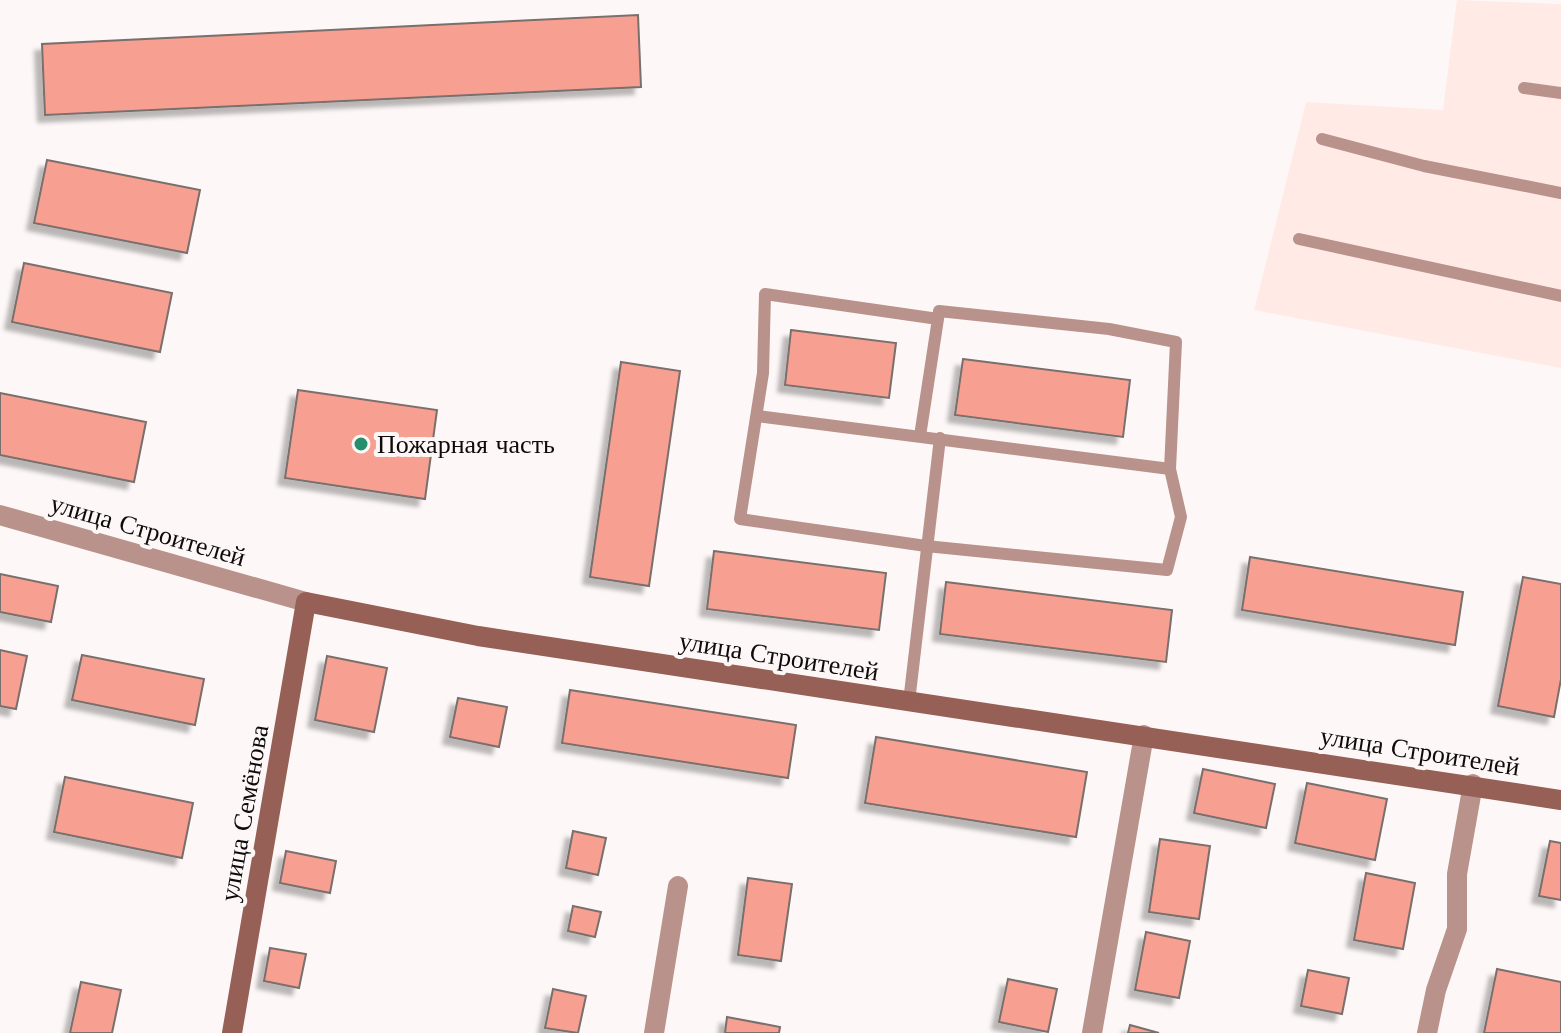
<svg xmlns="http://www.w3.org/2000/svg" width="1561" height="1033" viewBox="0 0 1561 1033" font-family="'Libre Baskerville',serif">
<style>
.built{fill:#ffeae6}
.building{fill:#f79f90;stroke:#796f6d;stroke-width:2;filter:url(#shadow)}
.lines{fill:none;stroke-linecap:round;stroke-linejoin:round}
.lane{stroke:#b9928b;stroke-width:12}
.street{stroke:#b9928b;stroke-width:20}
.secondary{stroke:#966056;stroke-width:20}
.poi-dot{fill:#258e6b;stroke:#fdf8f7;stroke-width:3}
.labels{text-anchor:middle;stroke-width:8;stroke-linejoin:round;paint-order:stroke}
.poi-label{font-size:26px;fill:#0e0b0a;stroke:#fdf8f7;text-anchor:start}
.street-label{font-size:26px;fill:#0e0b0a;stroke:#fdf8f7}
</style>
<defs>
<filter id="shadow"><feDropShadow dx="-7" dy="7" stdDeviation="2" flood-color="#0004"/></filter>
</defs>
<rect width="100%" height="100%" fill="#fdf8f7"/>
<path class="built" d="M1457 0 1561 4V368L1254 310 1306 102 1443 110Z"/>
<g class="building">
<path d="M638 15 641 87 45 115 42 44Z"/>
<path d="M47 160 200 190 187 253 34 223Z"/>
<path d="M24 263 172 293 160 352 12 322Z"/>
<path d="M791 330 896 343 889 398 785 385Z"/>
<path d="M963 359 1130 380 1123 437 955 415Z"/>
<path d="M621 362 680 371 649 586 590 577Z"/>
<path d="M298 390 437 410 425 499 285 478Z"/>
<path d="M0 393 146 422 134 482 0 455Z"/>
<path d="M714 551 886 573 879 630 707 609Z"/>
<path d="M1250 557 1463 592 1455 645 1242 610Z"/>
<path d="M0 574 58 586 51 622 0 612Z"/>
<path d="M1523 577 1561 584V679L1554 717 1498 706Z"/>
<path d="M946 582 1172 610 1166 662 940 634Z"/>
<path d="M0 650 27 656 16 709 0 706Z"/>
<path d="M82 655 204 679 195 725 72 700Z"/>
<path d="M327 656 387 668 374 732 315 720Z"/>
<path d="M570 690 796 725 788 778 562 743Z"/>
<path d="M458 698 507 707 499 747 450 737Z"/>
<path d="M876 737 1087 772 1076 837 865 803Z"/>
<path d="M1203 769 1275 784 1266 828 1194 813Z"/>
<path d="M65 777 193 803 182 858 54 832Z"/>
<path d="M1307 783 1387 799 1375 860 1295 843Z"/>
<path d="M573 831 606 838 598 875 566 868Z"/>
<path d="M1160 839 1210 846 1199 919 1149 912Z"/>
<path d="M1550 841 1561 843V900L1539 896Z"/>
<path d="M286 851 336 861 330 893 280 883Z"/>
<path d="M1366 873 1415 883 1403 949 1354 940Z"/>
<path d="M748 878 792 884 781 961 738 955Z"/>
<path d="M573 906 601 912 595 937 568 931Z"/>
<path d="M1146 932 1190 941 1179 998 1135 990Z"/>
<path d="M270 948 306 954 299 988 264 981Z"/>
<path d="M1497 969 1561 982V1033H1484Z"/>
<path d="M1308 970 1349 978 1342 1014 1301 1006Z"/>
<path d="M1008 979 1057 989 1048 1032 999 1022Z"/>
<path d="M81 982 121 990 112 1033H70Z"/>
<path d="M553 989 586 996 578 1033 545 1028Z"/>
<path d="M727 1017 780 1027 779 1033H725Z"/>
<path d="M1130 1025 1159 1033H1128Z"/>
</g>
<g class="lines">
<g class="lane">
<path d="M1524 88 1561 93"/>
<path d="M1322 139 1424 166 1561 193"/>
<path d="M1299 239 1561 296"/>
<path d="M757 416 1170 469"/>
<path d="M920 436 938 319 939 311 1109 329 1176 342 1170 469 1181 517 1167 570 926 546 740 519 763 373 765 294 938 319"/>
<path d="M909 702 940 438"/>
</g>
<g class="street">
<path d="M0 515 306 602"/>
<path d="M654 1033 678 886"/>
<path d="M1092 1033 1144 735"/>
<path d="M1427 1033 1436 990 1457 929V874L1473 784"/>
</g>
<path class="secondary" d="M232 1033 306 602 478 636 1561 800"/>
</g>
<circle class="poi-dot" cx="361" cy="444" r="8"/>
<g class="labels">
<g class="poi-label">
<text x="377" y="453">Пожарная часть</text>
</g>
<g class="street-label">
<text transform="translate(148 530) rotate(16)" y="9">улица Строителей</text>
<text transform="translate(779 656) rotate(9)" y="9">улица Строителей</text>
<text transform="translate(1420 751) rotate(9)" y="9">улица Строителей</text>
<text transform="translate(244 813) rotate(-80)" y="9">улица Семёнова</text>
</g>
</g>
</svg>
